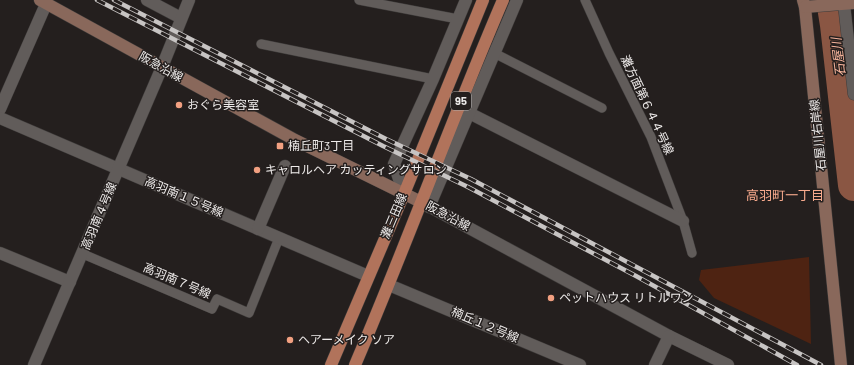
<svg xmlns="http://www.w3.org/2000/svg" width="854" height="365" viewBox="0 0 854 365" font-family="Barlow,'Noto Sans JP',sans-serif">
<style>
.green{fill:#4e2312}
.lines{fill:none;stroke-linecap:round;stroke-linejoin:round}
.river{stroke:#8a5643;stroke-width:32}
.lane-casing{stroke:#3e3b3a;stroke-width:10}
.street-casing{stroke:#3e3b3a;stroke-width:13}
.secondary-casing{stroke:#3e3b3a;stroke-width:13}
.primary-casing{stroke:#3e3b3a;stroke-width:13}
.lane{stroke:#615c5a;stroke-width:9}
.street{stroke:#615c5a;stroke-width:12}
.secondary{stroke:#89685b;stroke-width:12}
.primary{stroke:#b1735b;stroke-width:12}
.rail-casing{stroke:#c7c4c3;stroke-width:4.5}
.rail{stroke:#241f1e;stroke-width:3;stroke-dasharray:9;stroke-linecap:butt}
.poi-dot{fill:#f2a081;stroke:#241f1e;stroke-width:1.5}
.labels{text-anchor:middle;stroke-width:3;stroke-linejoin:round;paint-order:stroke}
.shield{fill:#241f1e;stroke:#b1aead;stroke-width:1}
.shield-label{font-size:11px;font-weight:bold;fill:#eeebea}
.street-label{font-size:12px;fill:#eeebea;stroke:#241f1e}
.poi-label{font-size:12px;fill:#eeebea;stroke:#241f1e;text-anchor:start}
.water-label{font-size:13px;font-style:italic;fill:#f6b49c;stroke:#241f1e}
.neighbourhood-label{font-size:13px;fill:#f8aa8d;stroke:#241f1e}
</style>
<rect width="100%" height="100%" fill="#241f1e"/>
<path class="green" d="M809 257 811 344 714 298 699 280 701 270Z"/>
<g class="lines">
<path class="river" d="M832 0 836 25 854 185"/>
<defs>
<g id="lane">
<path d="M359 0 458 19"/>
<path d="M585 0 609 53 651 137 683 221 692 253"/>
<path d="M261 44 433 79"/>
<path d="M494 53 602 108"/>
<path d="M83 254 212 309 217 299 249 313 279 238"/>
</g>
<g id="street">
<path d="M147 0 181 18"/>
<path d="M845 0 844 4 854 94"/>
<path d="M0 109 46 4"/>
<path d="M469 113 683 221"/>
<path d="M0 118 368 276"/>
<path d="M404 194 394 164 433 79 466 0"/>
<path d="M421 202 669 336 728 365"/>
<path d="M429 207 517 0"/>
<path d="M258 229 285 166"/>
<path d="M0 253 70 282"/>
<path d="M389 285 580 365"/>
<path d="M34 365 162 67 189 0"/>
<path d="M655 365 669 336"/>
</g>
<g id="secondary">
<path d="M40 0 295 140 421 202"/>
<path d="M803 0 805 7 841 365"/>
<path d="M805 7 854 3"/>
</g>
<g id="primary">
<path d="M331 365 404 194 483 0"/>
<path d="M355 365C407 244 451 121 503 0"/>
</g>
</defs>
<use href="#lane" class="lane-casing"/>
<use href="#street" class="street-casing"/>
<use href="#secondary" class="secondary-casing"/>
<use href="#primary" class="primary-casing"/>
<use href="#lane" class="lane"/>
<use href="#street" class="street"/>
<use href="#secondary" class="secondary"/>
<use href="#primary" class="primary"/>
<defs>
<g id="rail">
<path d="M97 0 383 146 468 187 636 276 797 365"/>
<path d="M114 0 386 139 471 179 821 365"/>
</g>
</defs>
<use href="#rail" class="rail-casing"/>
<use href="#rail" class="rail"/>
</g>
<g class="poi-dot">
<circle cx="179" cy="105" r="4"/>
<rect x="276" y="142" width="8" height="8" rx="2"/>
<circle cx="257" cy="170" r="4"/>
<circle cx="551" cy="298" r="4"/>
<circle cx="290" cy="340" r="4"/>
</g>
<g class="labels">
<rect class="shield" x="451" y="92" width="20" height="18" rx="3"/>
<g class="shield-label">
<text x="461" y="105">95</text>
</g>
<g class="street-label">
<text transform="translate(161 67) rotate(29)" y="4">阪急沿線</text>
<text transform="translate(647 105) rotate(65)" y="4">灘方面第６４４号線</text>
<text transform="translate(818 135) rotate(-96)" y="4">石屋川右岸線</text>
<text transform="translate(184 197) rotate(23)" y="4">高羽南１５号線</text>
<text transform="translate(99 216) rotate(-67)" y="4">高羽南４号線</text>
<text transform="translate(394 216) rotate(-67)" y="4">灘三田線</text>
<text transform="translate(448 216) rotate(28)" y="4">阪急沿線</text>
<text transform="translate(177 281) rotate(23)" y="4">高羽南７号線</text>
<text transform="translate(485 325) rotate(23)" y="4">楠丘１２号線</text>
</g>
<g class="poi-label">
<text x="187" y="109">おぐら美容室</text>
<text x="288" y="150">楠丘町3丁目</text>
<text x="265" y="174">キャロルヘア カッティングサロン</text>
<text x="559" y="302">ペットハウス リトルワン</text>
<text x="298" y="344">ヘアーメイク ソア</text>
</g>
<g class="water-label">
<text transform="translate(838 57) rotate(-97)" y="5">石屋川</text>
</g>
<g class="neighbourhood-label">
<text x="785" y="200">高羽町一丁目</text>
</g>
</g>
</svg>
